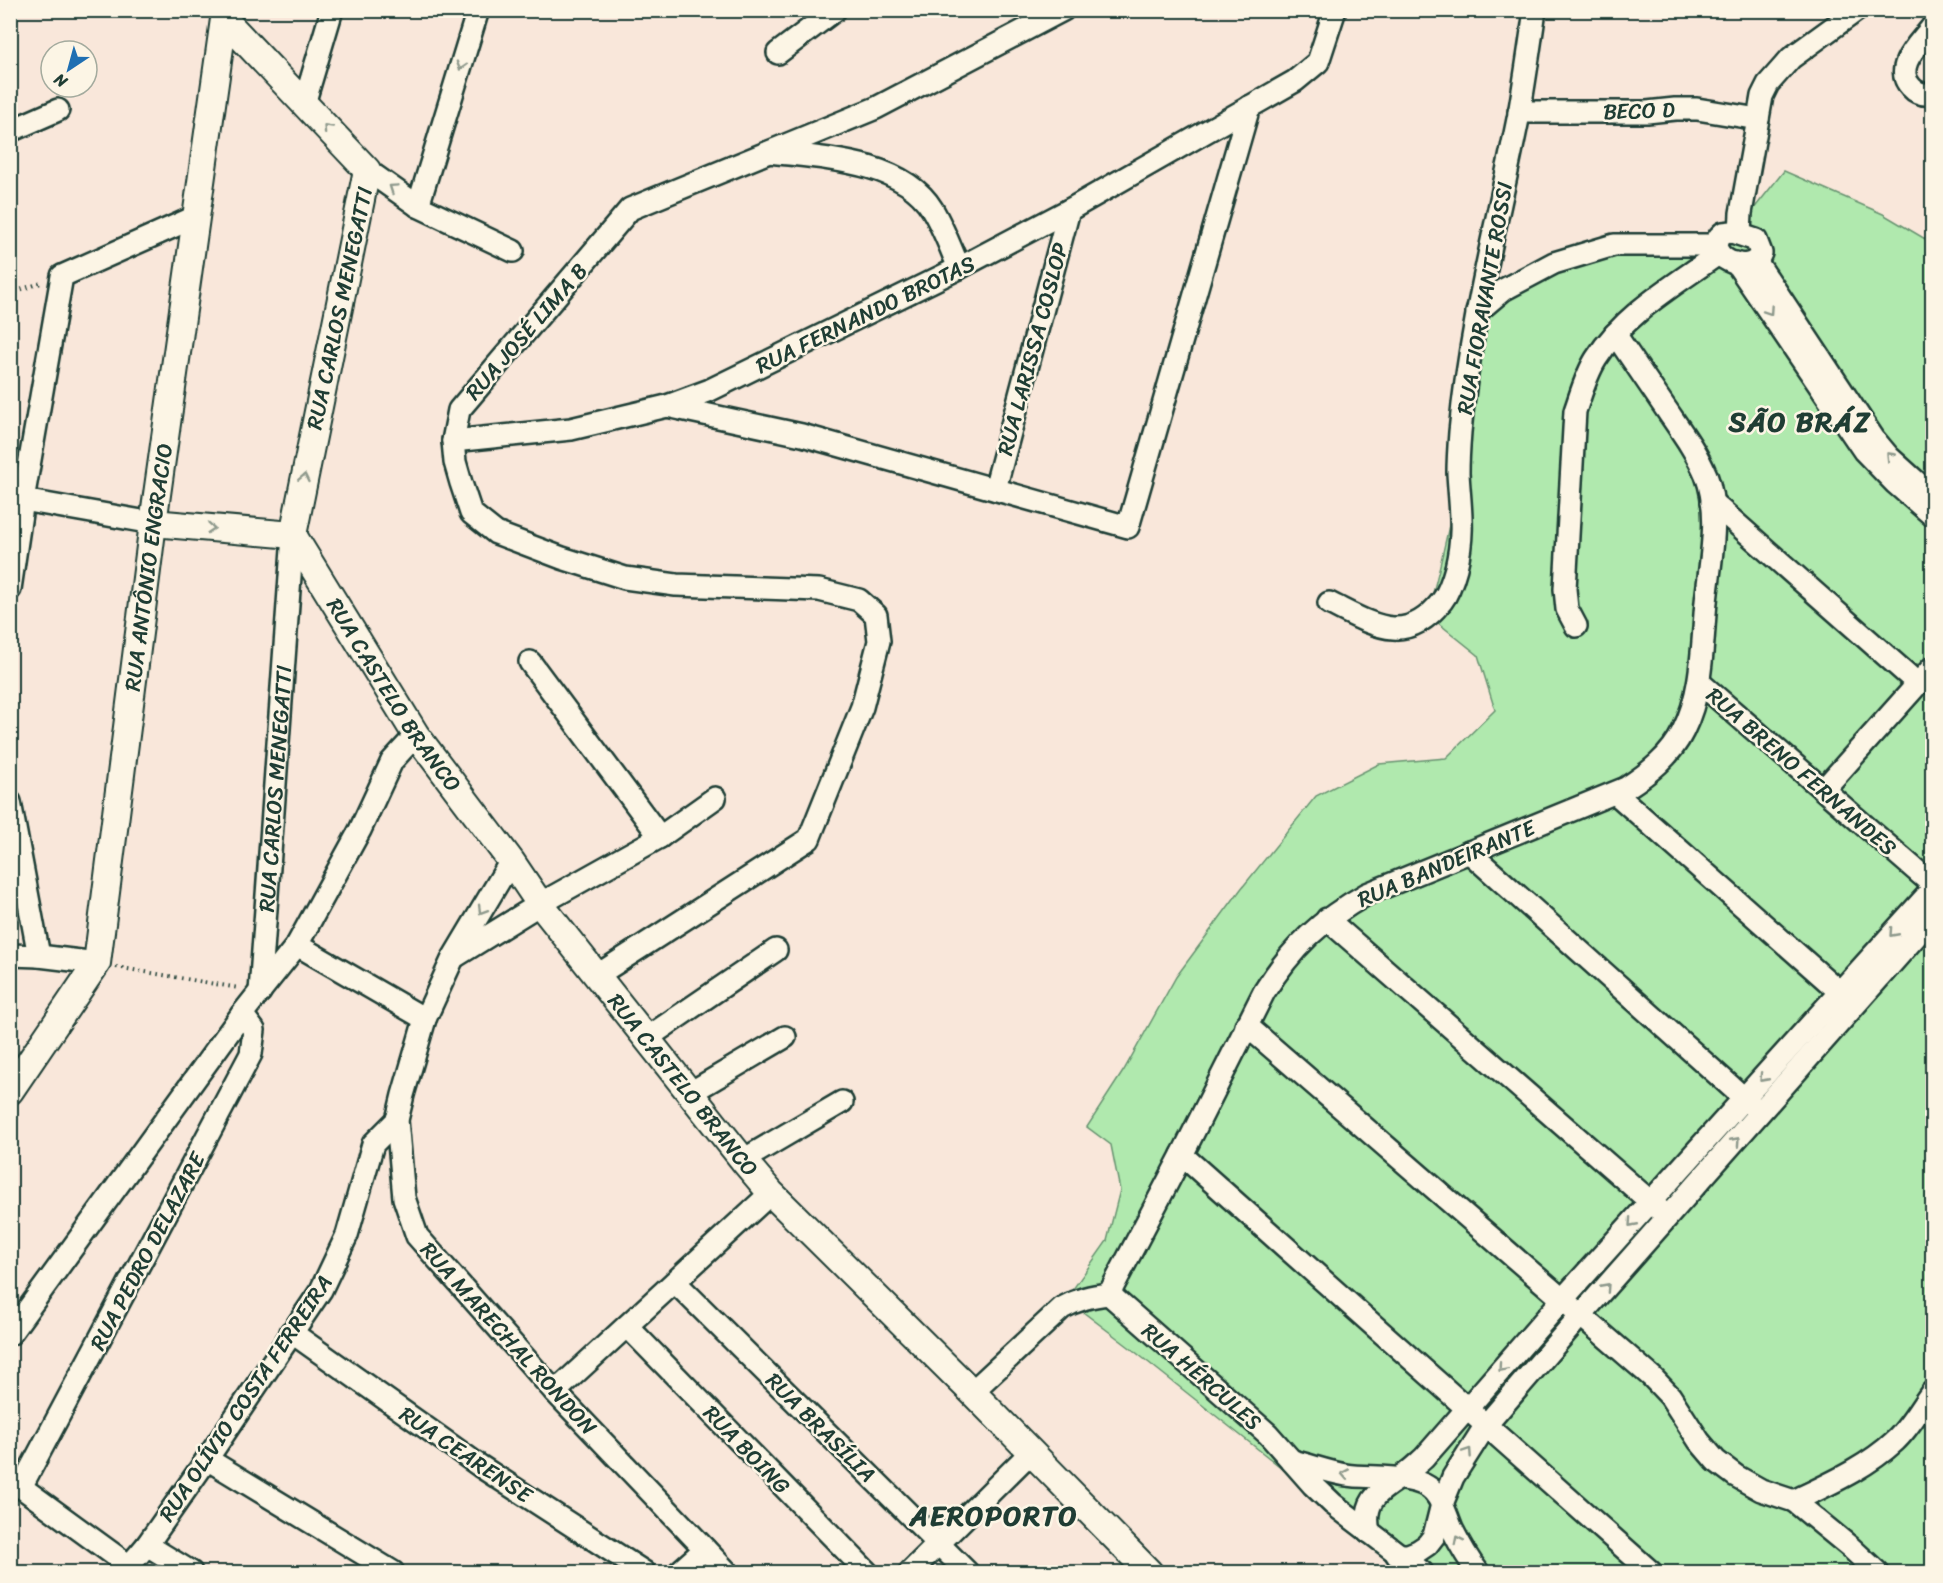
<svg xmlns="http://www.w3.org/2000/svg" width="1943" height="1583" viewBox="0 0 1943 1583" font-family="Sriracha,sans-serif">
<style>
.green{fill:#b0e9ae;stroke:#689371;stroke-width:1.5}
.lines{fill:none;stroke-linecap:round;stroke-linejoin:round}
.minor-casing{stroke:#1f3d34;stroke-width:26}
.tertiary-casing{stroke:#1f3d34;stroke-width:30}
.path{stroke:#1f3d34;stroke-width:4;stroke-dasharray:1.5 4.5;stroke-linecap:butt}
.minor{stroke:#fcf5e5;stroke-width:21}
.tertiary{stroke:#fcf5e5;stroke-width:26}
.oneway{stroke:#8e998c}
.labels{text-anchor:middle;stroke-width:5;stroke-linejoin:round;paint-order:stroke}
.street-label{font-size:22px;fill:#1f3d34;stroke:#fcf5e5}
.district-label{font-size:28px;font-weight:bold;letter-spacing:1.5px;fill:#1f3d34;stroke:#fcf5e5}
</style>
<rect width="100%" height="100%" fill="#f9e7da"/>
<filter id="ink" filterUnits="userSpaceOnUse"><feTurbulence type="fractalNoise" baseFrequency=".0167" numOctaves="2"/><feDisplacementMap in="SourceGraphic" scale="12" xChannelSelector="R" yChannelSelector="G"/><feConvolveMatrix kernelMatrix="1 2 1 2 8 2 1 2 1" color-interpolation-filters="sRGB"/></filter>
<g filter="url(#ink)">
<path class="green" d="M1784 171 1883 214 1932 243V1572H1413L1129 1347 1066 1299 1107 1241 1120 1190 1111 1145 1087 1127 1124 1070 1176 977 1241 889 1316 796 1379 764 1446 758 1495 710 1478 655 1427 614C1454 523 1466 428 1482 335L1490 312 1506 290 1594 250 1725 245Z"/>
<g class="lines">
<defs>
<g id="minor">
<path d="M1932 27C1920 43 1892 67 1911 87 1917 94 1924 95 1932 94"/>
<path d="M778 53 835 10"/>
<path d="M304 104 332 10"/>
<path d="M1519 112H1647L1675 109H1697L1758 119"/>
<path d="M10 131 58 110"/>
<path d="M770 152C820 158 902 160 932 209 943 227 951 249 959 268"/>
<path d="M367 170 418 206 513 251"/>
<path d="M418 206 478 10"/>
<path d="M1732 232 1756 240 1761 253C1751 280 1698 254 1723 233Z"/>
<path d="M1740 234 1741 213 1758 119 1762 96 1768 84 1791 58 1857 10"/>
<path d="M1756 261 1874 439 1889 457 1932 496"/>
<path d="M1736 263 1864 451 1895 483 1932 515"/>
<path d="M1477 312 1503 290 1554 263 1614 245H1715"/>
<path d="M667 406 802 435 1128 527 1249 107"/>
<path d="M453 441 571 429 667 406 710 390 959 268 1069 210 1295 81 1318 62 1335 10"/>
<path d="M995 489 1069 210"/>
<path d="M23 500 153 523"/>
<path d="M1712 502 1917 683"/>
<path d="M10 589 23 500 62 276 195 217"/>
<path d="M1329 603C1372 624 1405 648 1442 601 1449 592 1453 579 1456 568 1465 531 1460 509 1458 473 1458 460 1459 445 1460 432 1470 324 1498 220 1519 114 1525 80 1530 45 1535 10"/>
<path d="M1576 626 1567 609 1565 589 1575 411C1581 394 1586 375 1596 359 1625 313 1675 285 1718 254"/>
<path d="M530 662 660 837"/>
<path d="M1699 682 1932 884"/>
<path d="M1824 789 1932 668"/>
<path d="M1615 793 1850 1001"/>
<path d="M10 802 39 956"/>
<path d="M1469 852 1755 1108"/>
<path d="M511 861 453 958 425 1019 403 1095 397 1120 404 1198 417 1236 555 1392 727 1572"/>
<path d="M1327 919 1661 1211"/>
<path d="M297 945 425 1019"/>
<path d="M10 955 39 956 97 963"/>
<path d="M456 956 540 904 660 837 715 798"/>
<path d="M596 976 809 839 862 707 879 641 876 615 859 600 819 590 676 585 625 578 562 558 496 533 471 513 461 483 455 462 453 441 459 410 630 209 876 108 1063 10"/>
<path id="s1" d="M260 992 293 535"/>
<path d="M1246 1025 1652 1377 1670 1396 1699 1441 1716 1461 1736 1476 1761 1490 1794 1501 1850 1547 1877 1572"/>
<path d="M647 1038 776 950"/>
<path d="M690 1093 785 1037"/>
<path d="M1182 1155 1651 1572"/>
<path d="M743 1160 842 1102"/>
<path d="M675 1282 967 1572"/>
<path d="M1109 1294 1182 1155 1264 992C1292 947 1321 920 1367 894L1626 788C1649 773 1671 756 1683 731 1703 691 1702 645 1706 602 1710 561 1721 514 1706 475 1696 451 1681 431 1666 409 1649 384 1632 359 1615 334"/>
<path d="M1109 1294 1268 1434 1313 1485 1333 1504 1422 1572"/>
<path d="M627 1326 867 1572"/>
<path d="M291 1332 480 1466 644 1572"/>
<path d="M10 1334 242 1014 297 945 360 830 392 761 416 735"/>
<path d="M555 1392 771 1193"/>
<path d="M972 1392 1062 1308C1078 1299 1091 1296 1109 1294"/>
<path d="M207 1459 393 1572"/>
<path d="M1292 1461C1310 1465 1328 1472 1346 1475 1370 1479 1418 1473 1434 1492 1443 1502 1447 1517 1452 1529 1460 1545 1468 1559 1478 1572"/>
<path d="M10 1479 128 1565"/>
<path d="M21 1487 251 1054 254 1030 242 1014"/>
<path d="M1794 1501C1829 1484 1866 1468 1895 1441 1910 1427 1920 1408 1932 1392"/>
<path d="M1369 1532C1363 1503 1376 1493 1398 1479 1407 1474 1416 1465 1424 1458L1562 1300 1932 890"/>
<path d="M147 1545 191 1572"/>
<path d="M1397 1555H1408L1418 1551 1427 1545 1434 1536 1442 1504 1453 1477 1486 1425 1580 1316 1932 918"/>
<path d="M124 1572 147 1545 207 1459 321 1290 347 1235 373 1144 397 1120"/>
<path d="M679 1572 705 1549"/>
<path d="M910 1572 1031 1452"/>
</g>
<g id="tertiary">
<path d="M224 19 367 170 293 535"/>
<path d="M153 523 293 535"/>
<path id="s2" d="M293 535 416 735 511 861 540 904 743 1160 771 1193 972 1392 1149 1572"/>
<path id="s3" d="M10 1091 97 963 153 523 224 19"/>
</g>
</defs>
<use href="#minor" class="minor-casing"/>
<use href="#tertiary" class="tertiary-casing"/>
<g class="path">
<path d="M10 293 41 283"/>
<path d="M116 967 239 988"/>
</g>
<use href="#minor" class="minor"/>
<use href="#tertiary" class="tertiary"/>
</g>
<defs><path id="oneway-chevron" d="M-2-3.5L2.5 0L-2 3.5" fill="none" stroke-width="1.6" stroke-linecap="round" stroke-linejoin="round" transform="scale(1.5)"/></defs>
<g class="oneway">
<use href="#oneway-chevron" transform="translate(461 66) rotate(107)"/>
<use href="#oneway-chevron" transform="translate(327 128) rotate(-133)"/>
<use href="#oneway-chevron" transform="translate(393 188) rotate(-146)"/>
<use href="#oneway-chevron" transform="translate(1769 311) rotate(56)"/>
<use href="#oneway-chevron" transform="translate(1890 456) rotate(-134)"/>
<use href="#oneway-chevron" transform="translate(304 478) rotate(-78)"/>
<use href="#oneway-chevron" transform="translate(211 528) rotate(5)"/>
<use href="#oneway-chevron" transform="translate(482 910) rotate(121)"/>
<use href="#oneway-chevron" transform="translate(1893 933) rotate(132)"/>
<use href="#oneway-chevron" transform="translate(1763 1078) rotate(132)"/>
<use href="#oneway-chevron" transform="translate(1736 1141) rotate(-48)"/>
<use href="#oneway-chevron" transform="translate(1632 1223) rotate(132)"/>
<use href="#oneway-chevron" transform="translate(1606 1287) rotate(-48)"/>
<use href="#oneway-chevron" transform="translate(1502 1368) rotate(131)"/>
<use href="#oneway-chevron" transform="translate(1468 1452) rotate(-56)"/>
<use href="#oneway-chevron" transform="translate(1345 1474) rotate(-169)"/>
<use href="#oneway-chevron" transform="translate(1458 1540) rotate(-117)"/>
</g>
</g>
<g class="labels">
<g class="street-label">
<text transform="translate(1639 110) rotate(-2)" y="8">BECO D</text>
<text transform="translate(1484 298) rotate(-80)" y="8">RUA FIORAVANTE ROSSI</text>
<text transform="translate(339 308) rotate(-78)" y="8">RUA CARLOS MENEGATTI</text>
<text transform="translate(865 314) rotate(-26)" y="8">RUA FERNANDO BROTAS</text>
<text transform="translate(526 331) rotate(-49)" y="8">RUA JOSÉ LIMA B</text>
<text transform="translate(1032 349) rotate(-75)" y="8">RUA LARISSA COSLOP</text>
<text dy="8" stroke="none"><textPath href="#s3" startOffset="554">RUA ANTÔNIO ENGRACIO</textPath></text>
<text dy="8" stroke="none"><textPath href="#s2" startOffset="189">RUA CASTELO BRANCO</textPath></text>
<text transform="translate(1802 771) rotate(41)" y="8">RUA BRENO FERNANDES</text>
<text dy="8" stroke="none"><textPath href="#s1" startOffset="204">RUA CARLOS MENEGATTI</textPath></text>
<text transform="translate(1446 863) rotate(-23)" y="8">RUA BANDEIRANTE</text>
<text dy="8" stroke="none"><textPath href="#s2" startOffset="675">RUA CASTELO BRANCO</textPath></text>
<text transform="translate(147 1251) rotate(-62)" y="8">RUA PEDRO DELAZARE</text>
<text transform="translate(509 1338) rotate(48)" y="8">RUA MARECHAL RONDON</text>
<text transform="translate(1202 1376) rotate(41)" y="8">RUA HÉRCULES</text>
<text transform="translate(245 1398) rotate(-56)" y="8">RUA OLÍVIO COSTA FERREIRA</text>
<text transform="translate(821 1427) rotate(45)" y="8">RUA BRASÍLIA</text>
<text transform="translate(747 1449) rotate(46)" y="8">RUA BOING</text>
<text transform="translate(466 1454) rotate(34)" y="8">RUA CEARENSE</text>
</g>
<g class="district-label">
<text x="1800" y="431">SÃO BRÁZ</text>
<text x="994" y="1525">AEROPORTO</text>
</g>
</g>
<rect width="1943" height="1583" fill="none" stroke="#fcf5e5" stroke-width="36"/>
<rect x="18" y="18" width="1907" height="1547" fill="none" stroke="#1f3d34" stroke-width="2" filter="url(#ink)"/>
<g transform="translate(69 69) rotate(216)"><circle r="28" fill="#fcf5e5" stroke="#a4ab9e" stroke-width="1.5"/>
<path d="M0-4.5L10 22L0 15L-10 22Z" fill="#1f6fb2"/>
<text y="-9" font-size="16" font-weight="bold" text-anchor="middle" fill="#1f3d34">N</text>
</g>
</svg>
